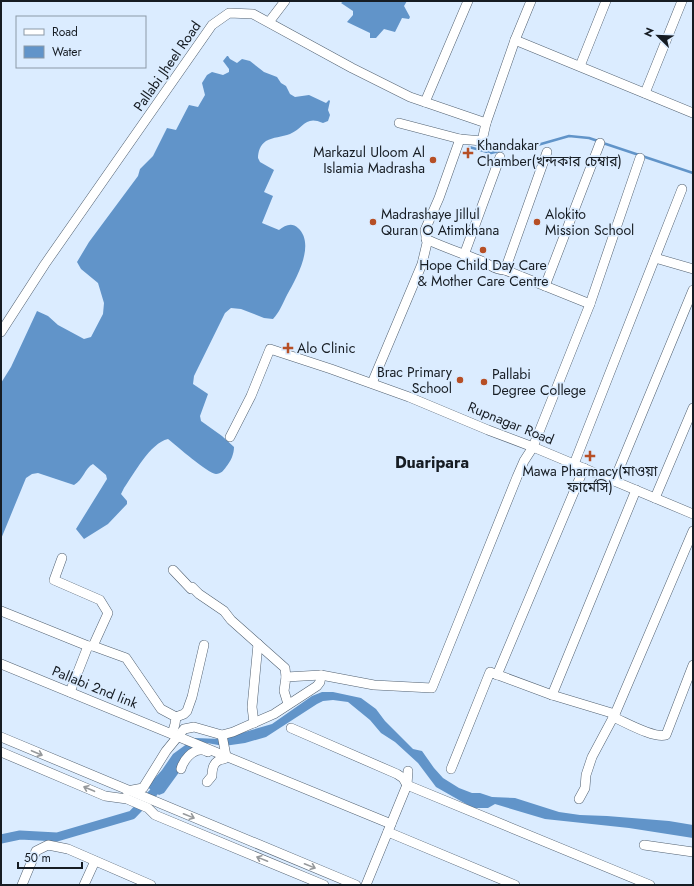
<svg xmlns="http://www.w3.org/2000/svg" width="694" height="886" viewBox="0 0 694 886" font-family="Jost,'Noto Sans Bengali',sans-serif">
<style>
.water{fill:#6194c9}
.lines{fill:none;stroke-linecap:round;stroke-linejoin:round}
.stream{stroke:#6194c9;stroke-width:2.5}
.canal{stroke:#6194c9;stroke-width:9}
.minor-casing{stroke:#526171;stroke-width:10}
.minor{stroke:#fff;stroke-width:9}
.oneway{stroke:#96999c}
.poi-dot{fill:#b64f26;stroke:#dbecff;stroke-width:1.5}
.labels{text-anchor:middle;stroke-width:3.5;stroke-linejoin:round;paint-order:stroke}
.street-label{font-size:14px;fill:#161c23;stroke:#dbecff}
.poi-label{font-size:14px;fill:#161c23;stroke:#dbecff;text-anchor:start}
.quarter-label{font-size:16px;font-weight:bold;fill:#161c23;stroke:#dbecff}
</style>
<rect width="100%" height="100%" fill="#dbecff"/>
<g class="water">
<path d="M344 1H407L404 6 410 17 409 19 402 18 395 32 384 29 376 38H370V33L347 22 353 15V11L341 3Z"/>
<path d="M227 56H228L230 59 237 63 242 59 250 61 264 72 277 77 281 83 286 86 290 94 295 97 309 95 326 103 329 100 330 101 328 110 330 115 328 121 323 123C305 115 304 128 290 134 282 137 273 137 266 141 260 145 258 152 258 158L260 162 274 170 264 192 273 196 262 223 279 230C285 225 292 222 298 228 316 244 296 279 287 295 283 303 279 313 273 319L264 318 241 309 231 308 225 313 194 376 193 384 208 394 200 416 201 421 222 436 234 447C234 454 231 461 226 467 224 470 221 474 216 474 207 473 177 446 168 439 150 443 134 474 124 488L121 494 127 501V504L108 524 84 539 76 529 107 479 106 475 93 464C85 468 83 480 74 485L38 473 32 474 26 478 1 539V383L11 367 37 311 48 316 58 325 84 339 91 337 103 314 104 303 98 283 81 269 77 262 89 242 138 176 140 169 153 156 167 128 176 130 189 105 198 107 205 95 202 83 207 75 212 72 223 75 229 72V69L223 61Z"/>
<path d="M322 692H333L361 698 376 709 385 721 413 749 422 751 434 768 443 778 459 788 472 793H480L492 797 515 798 559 812 580 815 607 816 669 821 693 825V838L629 828 545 819 495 804 488 808H473L436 787 418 763 395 742 381 733 370 720 348 702 333 700 323 701 317 704 266 737 245 743 224 746 201 742 164 793 159 795 147 787 162 770 173 754 195 738 221 739 272 724 312 696Z"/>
</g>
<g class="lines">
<g class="stream">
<path d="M603 143 693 173"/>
<path d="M469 147 491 153 507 149 520 150 569 136 589 138 598 141"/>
</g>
<path class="canal" d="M1 839 20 835 57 837 132 815 153 793 161 783"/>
<defs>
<g id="minor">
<path d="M269 22 285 1"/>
<path d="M515 40 693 113"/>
<path d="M580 66 606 1"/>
<path d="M645 93 682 1"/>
<path d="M425 102 468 1"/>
<path d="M399 123 460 139"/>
<path d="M426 239C443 247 461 253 479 260 488 263 496 271 505 270L590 304"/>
<path d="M464 255 500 157"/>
<path d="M655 258 693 269"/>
<path d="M505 270 547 152"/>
<path d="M545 286 600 143"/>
<path d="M1 332 45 264 212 25 229 13 253 14 352 68 410 97 486 123"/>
<path d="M372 383 422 264 427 243 425 230 439 198 460 139 482 141 486 123 515 40 531 1"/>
<path d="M230 437 251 396 270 349 331 369 409 397 488 430 533 447 693 514"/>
<path d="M574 464 682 189"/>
<path d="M614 481 693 290"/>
<path d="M655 498 693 408"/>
<path d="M62 558 54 580 100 600 108 613 93 646 126 658 161 709 176 717 175 724 172 734"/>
<path d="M173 570 191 589 192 587 199 594 224 611 231 620 285 668 286 677"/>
<path d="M1 611 88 646"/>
<path d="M1 664 391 824"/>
<path d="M497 675 584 468"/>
<path d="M70 692 88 646H93"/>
<path d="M552 695 636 490"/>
<path d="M288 704 284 691 286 677 321 675 374 685 432 688 517 477 524 461 533 447 590 304 640 158"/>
<path d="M176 717 184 714 187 711 192 697 204 645"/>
<path d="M613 717C625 722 654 739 666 735L693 665"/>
<path d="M254 723 252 707 258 644"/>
<path d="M291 728 397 774 403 778 407 785 650 885"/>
<path d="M1 737 356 885"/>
<path d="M1 752 105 796 127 799 148 808 155 815 324 885"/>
<path d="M181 769C183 761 192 749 202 750 204 750 206 751 208 752"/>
<path d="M451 769 490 672 552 695 615 714"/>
<path d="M207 782 212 776C212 767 214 760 224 759L226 756 222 735"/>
<path d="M127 791 143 788 166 751 184 729 194 727 222 735 233 732 274 714 317 686 320 682 321 675"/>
<path d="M579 799 585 788 586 775 592 757 615 714 693 531"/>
<path d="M388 832 515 885"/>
<path d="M644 845 693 852"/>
<path d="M22 885 36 851 48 845 68 849 151 885"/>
<path d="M84 885 95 861"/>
<path d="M366 885 407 785 408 771"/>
</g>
</defs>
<use href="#minor" class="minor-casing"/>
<use href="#minor" class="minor"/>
</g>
<defs><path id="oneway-shaft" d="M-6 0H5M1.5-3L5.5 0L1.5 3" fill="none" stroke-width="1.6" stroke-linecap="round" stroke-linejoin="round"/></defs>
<g class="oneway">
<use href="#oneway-shaft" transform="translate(37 753) rotate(23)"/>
<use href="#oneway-shaft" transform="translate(89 789) rotate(-157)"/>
<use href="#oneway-shaft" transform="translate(189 816) rotate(22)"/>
<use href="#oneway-shaft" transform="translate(262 859) rotate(-158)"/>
<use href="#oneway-shaft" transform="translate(310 866) rotate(22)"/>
</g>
<g class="poi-dot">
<path d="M466 147h4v4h4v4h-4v4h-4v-4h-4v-4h4z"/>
<circle cx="433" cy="160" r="4"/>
<circle cx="373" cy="222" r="4"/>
<circle cx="537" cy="222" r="4"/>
<circle cx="483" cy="250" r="4"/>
<path d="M286 342h4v4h4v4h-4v4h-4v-4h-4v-4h4z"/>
<circle cx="460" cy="380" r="4"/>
<circle cx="484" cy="382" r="4"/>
<path d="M588 450h4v4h4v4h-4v4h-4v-4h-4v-4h4z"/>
</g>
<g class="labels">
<g class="street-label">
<text transform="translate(167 66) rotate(-55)" y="5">Pallabi Jheel Road</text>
<text transform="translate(511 423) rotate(22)" y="5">Rupnagar Road</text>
<text transform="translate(95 687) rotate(22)" y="5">Pallabi 2nd link</text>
</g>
<g class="poi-label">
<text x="477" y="150">Khandakar<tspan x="477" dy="16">Chamber(খন্দকার চেম্বার)</tspan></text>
<text x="425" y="157" text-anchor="end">Markazul Uloom Al<tspan x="425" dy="16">Islamia Madrasha</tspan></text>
<text x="381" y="219">Madrashaye Jillul<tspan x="381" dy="16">Quran O Atimkhana</tspan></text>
<text x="545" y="219">Alokito<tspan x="545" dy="16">Mission School</tspan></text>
<text x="483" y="270" text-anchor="middle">Hope Child Day Care<tspan x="483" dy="16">&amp; Mother Care Centre</tspan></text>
<text x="297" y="353">Alo Clinic</text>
<text x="452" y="377" text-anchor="end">Brac Primary<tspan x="452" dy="16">School</tspan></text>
<text x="492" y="379">Pallabi<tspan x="492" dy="16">Degree College</tspan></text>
<text x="590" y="476" text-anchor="middle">Mawa Pharmacy(মাওয়া<tspan x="590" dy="16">ফার্মেসি)</tspan></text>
</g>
<g class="quarter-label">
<text x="432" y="468">Duaripara</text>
</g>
</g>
<rect width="694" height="886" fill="none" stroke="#161c23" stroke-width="4"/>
<rect x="16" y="16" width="130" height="52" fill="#dbecff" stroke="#8c99a7"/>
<rect x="24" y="29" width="20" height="6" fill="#ffffff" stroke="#8c99a7"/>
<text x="52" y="36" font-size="12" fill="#161c23">Road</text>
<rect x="24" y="46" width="20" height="12" fill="#6194c9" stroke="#8c99a7"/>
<text x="52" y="56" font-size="12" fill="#161c23">Water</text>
<g transform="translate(658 36) rotate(293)" stroke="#dbecff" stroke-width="3" paint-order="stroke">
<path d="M0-3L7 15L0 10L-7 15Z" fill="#161c23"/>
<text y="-6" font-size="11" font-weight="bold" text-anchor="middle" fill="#161c23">N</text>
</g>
<path d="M18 862v6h64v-6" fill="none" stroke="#161c23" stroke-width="2"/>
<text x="24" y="862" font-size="12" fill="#161c23" stroke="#dbecff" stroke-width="3" paint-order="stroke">50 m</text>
</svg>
